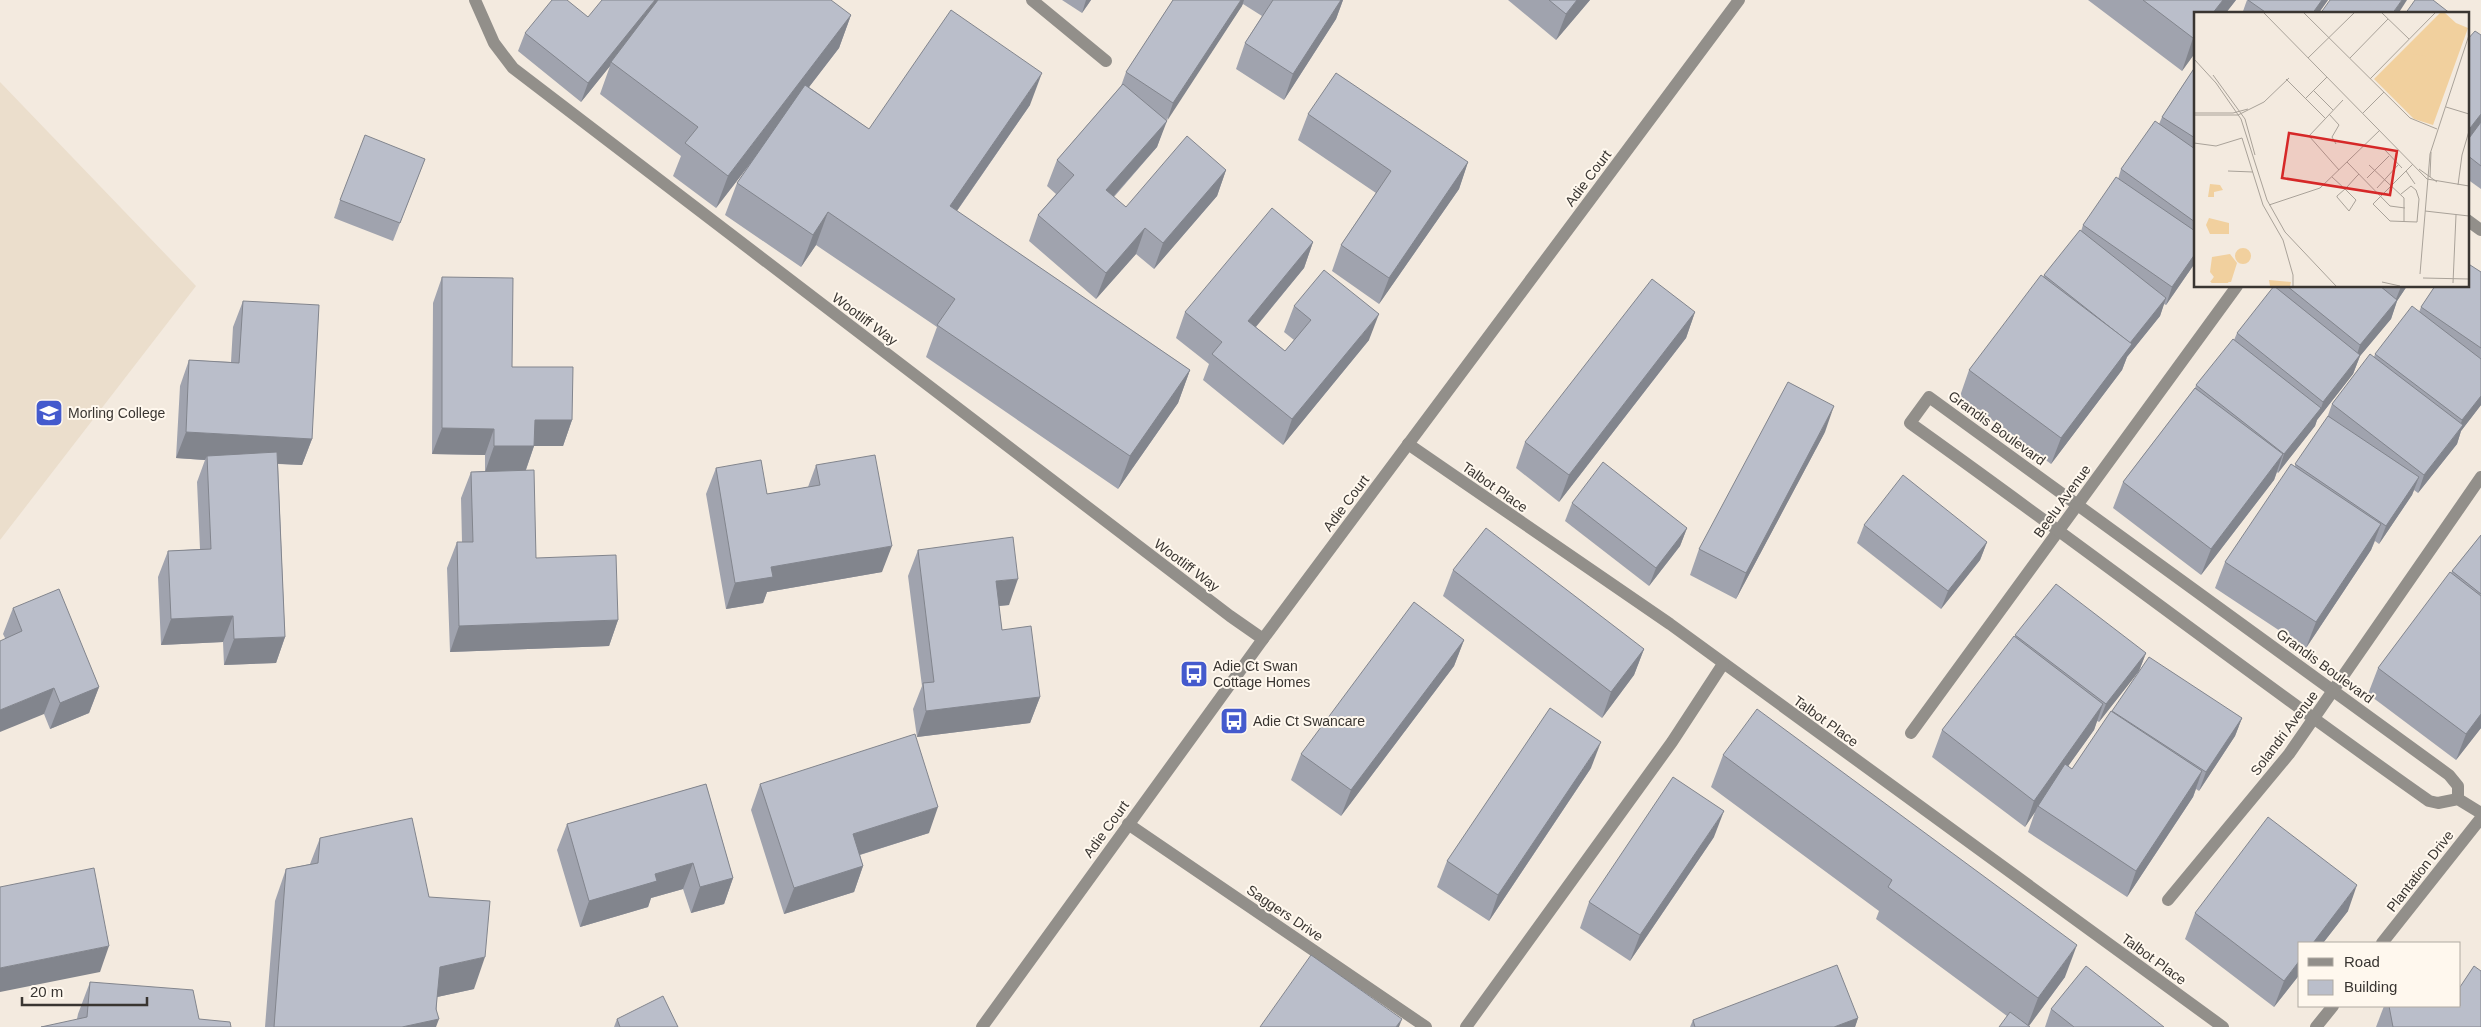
<svg xmlns="http://www.w3.org/2000/svg" width="2481" height="1027" viewBox="0 0 2481 1027" font-family="Arial,sans-serif">
<style>
.built{fill:#ebdecc}
.lines{fill:none;stroke-linecap:round;stroke-linejoin:round}
.minor{stroke:#928f8a;stroke-width:12}
.wall{fill:#a0a3ae}
.shaded-wall{fill:#82858d}
.building{fill:#babeca;stroke:#82858d}
.labels{text-anchor:middle;stroke-width:4;stroke-linejoin:round;paint-order:stroke}
.street-label{font-size:14px;fill:#393531;stroke:#fff8ee}
.poi-label{font-size:14px;fill:#393531;stroke:#fff8ee;text-anchor:start}
.inset-road{fill:none;stroke:#a9a299;stroke-width:1}
.view{fill:#d62828;fill-opacity:0.15;stroke:#d62828;stroke-width:2.5}
.inset-edge{fill:none;stroke:#393531;stroke-width:2.5}
</style>
<rect width="100%" height="100%" fill="#f3eadf"/>
<path class="built" d="M0 82 196 286 0 540Z"/>
<g class="lines">
<g class="minor">
<path d="M475 0 494 43 513 68 1230 616 1263 639"/>
<path d="M1032 0 1106 61"/>
<path d="M2467 220 2481 230"/>
<path d="M1408 444 1670 624 2223 1027"/>
<path d="M1911 733 2237 286"/>
<path d="M2458 799V786L2449 775 1929 397 1910 423C2084 547 2254 678 2429 801L2438 803 2458 799 2481 813"/>
<path d="M1128 824 1426 1027"/>
<path d="M2168 900 2289 754 2481 477"/>
<path d="M2382 943 2481 818"/>
<path d="M982 1027 1263 639 1739 0"/>
<path d="M1466 1027 1672 742 1723 664"/>
<path d="M2316 1027 2333 1006"/>
</g>
</g>
<g class="wall">
<path d="M1062 0H1091L1082 13Z"/>
<path d="M1173 0H1343L1336 19 1284 100 1236 69 1245 43 1262 16 1243 4 1166 121 1157 147 1114 197 1126 207 1226 170 1217 196 1154 269 1136 254 1096 299 1029 241 1038 215 1056 194 1047 186 1057 160 1121 86 1126 72Z"/>
<path d="M1508 0H1590L1556 40Z"/>
<path d="M2088 0H2236L2225 14H2195V53L2182 71Z"/>
<path d="M2247 0H2328L2318 14H2242Z"/>
<path d="M851 15 839 48 809 87 869 129 1030 105 957 211 1190 370 1178 403 1118 489 926 357 937 327 816 245 801 267 725 215 737 183 750 164 716 208 673 176 681 156 600 94 610 66 581 102 518 51 525 33 588 17Z"/>
<path d="M2481 35V189L2467 179V40Z"/>
<path d="M2195 67V263L2166 305 2164 304 2160 316 2127 357 2122 370 2051 464 1960 396 1969 370 2043 277 2044 275 2081 231 2083 225 2118 179 2121 169 2159 124 2162 117Z"/>
<path d="M1308 114 1468 162 1459 189 1379 304 1332 271 1341 245 1376 193 1298 140Z"/>
<path d="M425 159 393 241 334 218 340 200Z"/>
<path d="M1313 242 1304 268 1256 327 1285 351 1294 340 1284 332 1294 306 1369 340 1283 445 1203 380 1209 364 1176 338 1185 312Z"/>
<path d="M2481 272V405L2461 431 2457 444 2418 493 2414 490 2412 495 2379 544 2375 541 2371 550 2306 648 2215 588 2225 562 2294 467 2327 418 2332 404 2374 357 2375 354 2419 312 2421 307Z"/>
<path d="M442 277 512 367 572 420 563 446H534L526 470 536 558 618 620 609 646 450 652 447 568 457 542H462L461 498 471 472 485 471V455L432 454 433 303Z"/>
<path d="M2276 286H2407L2397 301 2391 319 2360 356 2353 374 2317 420 2315 426 2278 473 2277 472 2274 480 2201 575 2113 508 2123 482 2195 388 2196 385 2234 340 2237 333Z"/>
<path d="M243 301 312 439 302 465 278 464 285 637 276 663 224 665 223 642 161 645 158 577 168 551 200 549 197 482 205 460 176 458 180 386 189 360 231 362 233 327Z"/>
<path d="M1695 312 1686 338 1559 502 1516 468 1525 442Z"/>
<path d="M1825 432 1736 599 1690 575 1699 549Z"/>
<path d="M816 465 882 572 767 592 763 603 726 609 706 494 716 468 767 494 808 487Z"/>
<path d="M1572 503 1687 528 1680 546 1649 586 1565 521Z"/>
<path d="M1864 525 1987 542 1980 560 1941 609 1857 543Z"/>
<path d="M2481 535V728L2456 760 2368 694 2378 668 2451 573 2452 571Z"/>
<path d="M918 550 1009 605 999 606 1002 630 1040 697 1030 723 917 737 913 709 922 686 908 576Z"/>
<path d="M1453 570 1644 649 1634 675 1602 718 1443 596Z"/>
<path d="M13 608 99 687 89 713 50 729 44 714 3 634Z"/>
<path d="M2015 635 2146 653 2139 671 2099 722 2097 721 2094 730 2068 766 2072 769 2112 712 2242 718 2235 736 2199 791 2196 789 2193 797 2127 897 2028 832 2035 812 2025 827 1932 757 1942 730 2015 637Z"/>
<path d="M1464 640 1454 666 1341 816 1291 780 1301 754Z"/>
<path d="M1723 755 2065 977 2029 1026 2007 1016 1876 919 1879 911 1711 787Z"/>
<path d="M1591 768 1489 921 1437 887 1447 861Z"/>
<path d="M706 784 733 878 724 904 691 913 683 889 651 898 648 907 580 927 557 850 567 824Z"/>
<path d="M760 784 929 833 860 855 863 866 854 892 784 914 751 810Z"/>
<path d="M1714 837 1630 961 1580 928 1589 902Z"/>
<path d="M320 838 429 897 474 989 437 997 436 1027H265L275 901 286 869 310 864Z"/>
<path d="M2348 911 2323 943H2300V974L2274 1007 2185 939 2195 913Z"/>
<path d="M90 982 199 1019H77L78 1014Z"/>
<path d="M2384 1006H2460L2481 1027H2376Z"/>
<path d="M2051 1009 2164 1027H2045Z"/>
<path d="M1858 1018 1855 1027H1690L1693 1020Z"/>
<path d="M617 1019 678 1027H614Z"/>
</g>
<g class="shaded-wall">
<path d="M655 0H659L611 62 610 66 581 102 588 83Z"/>
<path d="M1086 0H1091L1082 13Z"/>
<path d="M1241 0H1244L1242 6 1167 121 1173 103Z"/>
<path d="M1341 0H1343L1336 19 1284 100 1293 74Z"/>
<path d="M1577 0H1590L1556 40 1566 14Z"/>
<path d="M2223 0H2236L2225 14H2212Z"/>
<path d="M2322 0H2328L2318 14H2312Z"/>
<path d="M2402 0H2407L2398 14H2392Z"/>
<path d="M851 15 839 48 716 208 728 176Z"/>
<path d="M2195 37V53L2182 71 2193 38Z"/>
<path d="M1042 73 1030 105 938 238 950 206Z"/>
<path d="M2481 114V124L2467 142V132Z"/>
<path d="M1167 121 1157 147 1096 216 1106 190Z"/>
<path d="M1468 162 1459 189 1379 304 1389 278Z"/>
<path d="M1226 170 1217 196 1154 269 1163 243Z"/>
<path d="M828 212 816 245 801 267 813 235Z"/>
<path d="M1145 228 1136 254 1096 299 1106 273Z"/>
<path d="M1313 242 1304 268 1239 347 1248 321Z"/>
<path d="M2195 254V263L2166 305 2172 287Z"/>
<path d="M2401 286H2407L2397 301 2391 319 2360 356 2353 374 2317 420 2315 426 2278 473 2284 454 2321 408 2323 402 2354 363 2360 345 2394 304 2400 289Z"/>
<path d="M2166 298 2160 316 2127 357 2122 370 2051 464 2061 438 2130 343Z"/>
<path d="M1695 312 1686 338 1559 502 1569 475Z"/>
<path d="M1379 314 1369 340 1283 445 1292 419Z"/>
<path d="M1190 370 1178 403 1118 489 1130 456Z"/>
<path d="M2481 396V405L2461 431 2457 444 2418 493 2424 475 2458 432 2462 420Z"/>
<path d="M1834 406 1825 432 1736 599 1746 573Z"/>
<path d="M535 420H572L563 446H534L525 472H485L494 446Z"/>
<path d="M442 428 494 429 485 455 432 454Z"/>
<path d="M186 432 312 439 302 465 207 460V456L205 460 176 458Z"/>
<path d="M2283 454 2274 480 2201 575 2211 549Z"/>
<path d="M2419 477 2412 495 2379 544 2386 526Z"/>
<path d="M2381 524 2371 550 2306 648 2316 622Z"/>
<path d="M1687 528 1680 546 1649 586 1656 568Z"/>
<path d="M1987 542 1980 560 1941 609 1948 591Z"/>
<path d="M892 546 882 572 767 592 763 603 726 609 735 583 771 567Z"/>
<path d="M1018 579 1009 605 987 607 996 581Z"/>
<path d="M233 616 223 642 161 645 171 619Z"/>
<path d="M618 620 609 646 450 652 459 626Z"/>
<path d="M285 637 276 663 224 665 234 639Z"/>
<path d="M1464 640 1454 666 1341 816 1351 790Z"/>
<path d="M1644 649 1634 675 1602 718 1611 692Z"/>
<path d="M2146 653 2139 671 2099 722 2106 704Z"/>
<path d="M99 687 89 713 50 729 60 703Z"/>
<path d="M54 688 44 714 0 732V710Z"/>
<path d="M1040 697 1030 723 917 737 926 711Z"/>
<path d="M2103 704 2094 730 2039 807 2038 806 2035 812 2025 827 2034 801Z"/>
<path d="M2481 714V728L2456 760 2466 734Z"/>
<path d="M2242 718 2235 736 2199 791 2206 772Z"/>
<path d="M1601 742 1591 768 1489 921 1498 895Z"/>
<path d="M2202 771 2193 797 2127 897 2136 871Z"/>
<path d="M938 807 929 833 843 860 853 834Z"/>
<path d="M1724 811 1714 837 1630 961 1640 935Z"/>
<path d="M693 863 683 889 651 898 648 907 580 927 589 901 655 874Z"/>
<path d="M863 866 854 892 784 914 794 888Z"/>
<path d="M733 878 724 904 691 913 700 887Z"/>
<path d="M2357 885 2348 911 2323 943H2313Z"/>
<path d="M2077 945 2065 977 2028 1027H2027L2038 998Z"/>
<path d="M109 946 100 972 0 992V968Z"/>
<path d="M485 957 474 989 428 999 440 967Z"/>
<path d="M2300 960V974L2274 1007 2284 981Z"/>
<path d="M1858 1018 1855 1027H1834Z"/>
<path d="M439 1019 436 1027H402Z"/>
<path d="M1402 1019 1399 1027H1396Z"/>
</g>
<g class="building">
<path d="M552 0H567L588 17 602 0H655L588 83 525 33Z"/>
<path d="M658 0H831L851 15 728 176 685 143 698 127 611 62Z"/>
<path d="M1173 0H1241L1173 103 1126 72Z"/>
<path d="M1273 0H1341L1293 74 1245 43Z"/>
<path d="M1549 0H1577L1566 14Z"/>
<path d="M2143 0H2223L2212 14H2195V37L2193 38Z"/>
<path d="M2248 0H2322L2312 14H2268Z"/>
<path d="M2330 0H2402L2392 14H2320Z"/>
<path d="M2415 0H2433L2451 14H2405Z"/>
<path d="M951 10 1042 73 950 206 1190 370 1130 456 937 325 955 299 828 212 813 235 737 183 805 85 869 129Z"/>
<path d="M2475 31 2481 35V114L2467 132V40Z"/>
<path d="M2195 67V138L2162 117Z"/>
<path d="M1336 73 1468 162 1389 278 1341 245 1391 171 1308 114Z"/>
<path d="M1123 84 1167 121 1106 190 1126 207 1187 136 1226 170 1163 243 1145 228 1106 273 1038 215 1074 175 1057 160Z"/>
<path d="M2155 121 2195 149V222L2121 169Z"/>
<path d="M2481 122V166L2467 155V141Z"/>
<path d="M365 135 425 159 400 223 340 200Z"/>
<path d="M2116 177 2195 231V254L2172 287 2083 225Z"/>
<path d="M1272 208 1313 242 1248 321 1285 351 1311 320 1294 306 1324 270 1379 314 1292 419 1212 354 1222 342 1185 312Z"/>
<path d="M2080 230 2166 298 2130 343 2044 275Z"/>
<path d="M2467 263 2481 272V348L2421 307 2435 286H2467Z"/>
<path d="M2041 275 2132 344 2061 438 1969 370Z"/>
<path d="M442 277 513 278 512 367H573L572 420H535L534 446H494V429L442 428Z"/>
<path d="M1652 279 1695 312 1569 475 1525 442Z"/>
<path d="M2274 286 2360 355 2323 402 2237 333Z"/>
<path d="M2287 286H2380L2397 300 2360 345Z"/>
<path d="M243 301 319 305 312 439 186 432 189 360 239 363Z"/>
<path d="M2412 306 2481 359V396L2462 420 2375 354Z"/>
<path d="M2233 339 2321 408 2284 454 2196 385Z"/>
<path d="M2370 354 2463 425 2424 475 2332 404Z"/>
<path d="M1788 382 1834 406 1746 573 1699 549Z"/>
<path d="M2195 388 2283 454 2211 549 2123 482Z"/>
<path d="M2328 416 2419 477 2386 526 2295 464Z"/>
<path d="M277 452 285 637 234 639 233 616 171 619 168 551 211 549 207 456Z"/>
<path d="M875 455 892 546 771 567 773 577 735 583 716 468 761 460 767 494 820 485 816 465Z"/>
<path d="M1603 462 1687 528 1656 568 1572 503Z"/>
<path d="M2291 464 2381 524 2316 622 2225 562Z"/>
<path d="M534 470 536 558 616 555 618 620 459 626 457 542H473L471 472Z"/>
<path d="M1903 475 1987 542 1948 591 1864 525Z"/>
<path d="M1486 528 1644 649 1611 692 1453 570Z"/>
<path d="M2481 535V594L2452 571Z"/>
<path d="M1013 537 1018 579 996 581 1002 630 1031 626 1040 697 926 711 923 683 934 682 918 550Z"/>
<path d="M2450 572 2481 596V714L2466 734 2378 668Z"/>
<path d="M2056 584 2146 653 2106 704 2015 635Z"/>
<path d="M59 589 99 687 60 703 54 688 0 710V641L22 631 13 608Z"/>
<path d="M1414 602 1464 640 1351 790 1301 754Z"/>
<path d="M2014 636 2103 704 2034 801 1942 730Z"/>
<path d="M2149 657 2242 718 2206 772 2112 711Z"/>
<path d="M1550 708 1601 742 1498 895 1447 861Z"/>
<path d="M1757 709 2077 945 2038 998 1888 887 1892 880 1723 755Z"/>
<path d="M2111 711 2202 771 2136 871 2038 806 2065 764 2072 769Z"/>
<path d="M915 734 938 807 853 834 863 866 794 888 760 784Z"/>
<path d="M1673 777 1724 811 1640 935 1589 902Z"/>
<path d="M706 784 733 878 700 887 693 863 655 874 657 881 589 901 567 824Z"/>
<path d="M2268 817 2357 885 2313 943H2300V960L2284 981 2195 913Z"/>
<path d="M412 818 429 897 490 901 485 957 440 967 436 1009 439 1019 402 1027H274L286 869 318 863 320 838Z"/>
<path d="M94 868 109 946 0 968V887Z"/>
<path d="M1311 955 1402 1019 1396 1027H1260Z"/>
<path d="M1837 965 1858 1018 1834 1027H1695L1693 1020Z"/>
<path d="M2086 966 2164 1027H2074L2051 1009Z"/>
<path d="M2474 966 2481 971V1027H2393L2389 1006H2460V987Z"/>
<path d="M90 982 193 990 199 1019 230 1022 231 1027H41L87 1017Z"/>
<path d="M663 996 678 1027H620L617 1019Z"/>
<path d="M2010 1012 2030 1027H1999Z"/>
</g>
<defs>
<symbol id="university-square" viewBox="-11 -11 22 22"><rect x="-9" y="-9" width="18" height="18" rx="4" fill="#445acd" stroke="#fff8ee"/><path d="M0-5L7-2L0 1L-7-2ZM-4 1L0 2.5L4 1V4Q0 6-4 4Z" fill="#fff"/></symbol>
<symbol id="bus-square" viewBox="-11 -11 22 22"><rect x="-9" y="-9" width="18" height="18" rx="4" fill="#445acd" stroke="#fff8ee"/><path d="M-5-6H5V4H4V6H2V4H-2V6H-4V4H-5ZM-3.5-4V0h7V-4ZM-3.5 1.2v1.5H-2V1.2ZM2 1.2v1.5H3.5V1.2Z" fill="#fff"/></symbol>
</defs>
<g fill-rule="evenodd">
<use href="#university-square" x="33" y="397" width="32" height="32"/>
<use href="#bus-square" x="1178" y="658" width="32" height="32"/>
<use href="#bus-square" x="1218" y="705" width="32" height="32"/>
</g>
<g class="labels">
<g class="street-label">
<text transform="translate(1588 178) rotate(-53)" y="5">Adie Court</text>
<text transform="translate(865 319) rotate(37)" y="5">Wootliff Way</text>
<text transform="translate(1997 428) rotate(36)" y="5">Grandis Boulevard</text>
<text transform="translate(1495 487) rotate(35)" y="5">Talbot Place</text>
<text transform="translate(2062 501) rotate(-54)" y="5">Beelu Avenue</text>
<text transform="translate(1346 503) rotate(-53)" y="5">Adie Court</text>
<text transform="translate(1187 565) rotate(37)" y="5">Wootliff Way</text>
<text transform="translate(2325 666) rotate(36)" y="5">Grandis Boulevard</text>
<text transform="translate(1826 721) rotate(36)" y="5">Talbot Place</text>
<text transform="translate(2284 733) rotate(-53)" y="5">Solandri Avenue</text>
<text transform="translate(1106 829) rotate(-54)" y="5">Adie Court</text>
<text transform="translate(2420 871) rotate(-52)" y="5">Plantation Drive</text>
<text transform="translate(1285 913) rotate(34)" y="5">Saggers Drive</text>
<text transform="translate(2154 959) rotate(36)" y="5">Talbot Place</text>
</g>
<g class="poi-label">
<text x="68" y="418">Morling College</text>
<text x="1213" y="671">Adie Ct Swan<tspan x="1213" dy="16">Cottage Homes</tspan></text>
<text x="1253" y="726">Adie Ct Swancare</text>
</g>
</g>
<g transform="translate(2194 12)">
<rect width="275" height="275" fill="#f3eadf"/>
<path d="M246 1H251L262 11 274 16 239 113 220 107 180 67ZM16 172 26 173 29 178 20 180V185H14ZM15 206 35 211V222H16L12 213ZM41 244a8 8 0 1 1 16 0a8 8 0 1 1-16 0ZM36 242 43 251 37 270H16L20 265 16 260 18 245ZM75 268 97 270 96 274H76Z" fill="#f1d09e"/>
<path d="M35 262 38 264 34 271H17L20 265Z" fill="#f1d09e"/>
<path d="M219 42 231 44 238 53V59L222 78 205 82 197 74 198 65 202 55Z" fill="#f1d09e"/>
<path class="inset-road" d="M70 1 233 167 275 174M110 1 216 106 243 117M188 1 215 27M114 46 160 1M156 46 194 7M0 47 22 71 47 107 73 188 91 220 142 274M19 63 51 107 61 143M92 67 131 106M176 67 241 1M120 79 139 98M112 86 133 65M252 95 275 102M0 101H39L54 97M169 101 190 80M135 102 145 113 138 125 142 132M0 103H44L70 90 95 66M0 131 22 134 48 126 69 193 89 228 99 263V274M191 138 208 156M153 150 196 194 211 196M175 153 210 186V210M225 157 243 170M145 158 115 124 149 88M34 159 59 160M212 159 221 172M138 165 151 177 162 188 155 199 143 185V184L151 177 153 175 162 165 165 162M236 165 237 140M173 166 195 144M264 173 268 143 275 119M183 176 204 153M207 182 217 174 222 178 225 187 223 210 196 209 179 192 219 152M75 193 126 176 186 118M231 199 275 204M226 262 236 142 275 23M229 266 275 267M188 270 206 274M259 271 262 203"/>
<path class="view" d="M95 121 203 139 196 183 88 166Z"/>
<rect width="275" height="275" class="inset-edge"/>
</g>
<rect x="2298" y="942" width="162" height="65" fill="#fff8ee" stroke="#b0aaa2"/>
<rect x="2308" y="958" width="25" height="8" fill="#928f8a" stroke="#b0aaa2"/>
<text x="2344" y="967" font-size="15" fill="#393531">Road</text>
<rect x="2308" y="980" width="25" height="15" fill="#babeca" stroke="#b0aaa2"/>
<text x="2344" y="992" font-size="15" fill="#393531">Building</text>
<path d="M22 997v8h125v-8" fill="none" stroke="#393531" stroke-width="2.5"/>
<text x="30" y="997" font-size="15" fill="#393531" stroke="#fff8ee" stroke-width="4" paint-order="stroke">20 m</text>
</svg>
